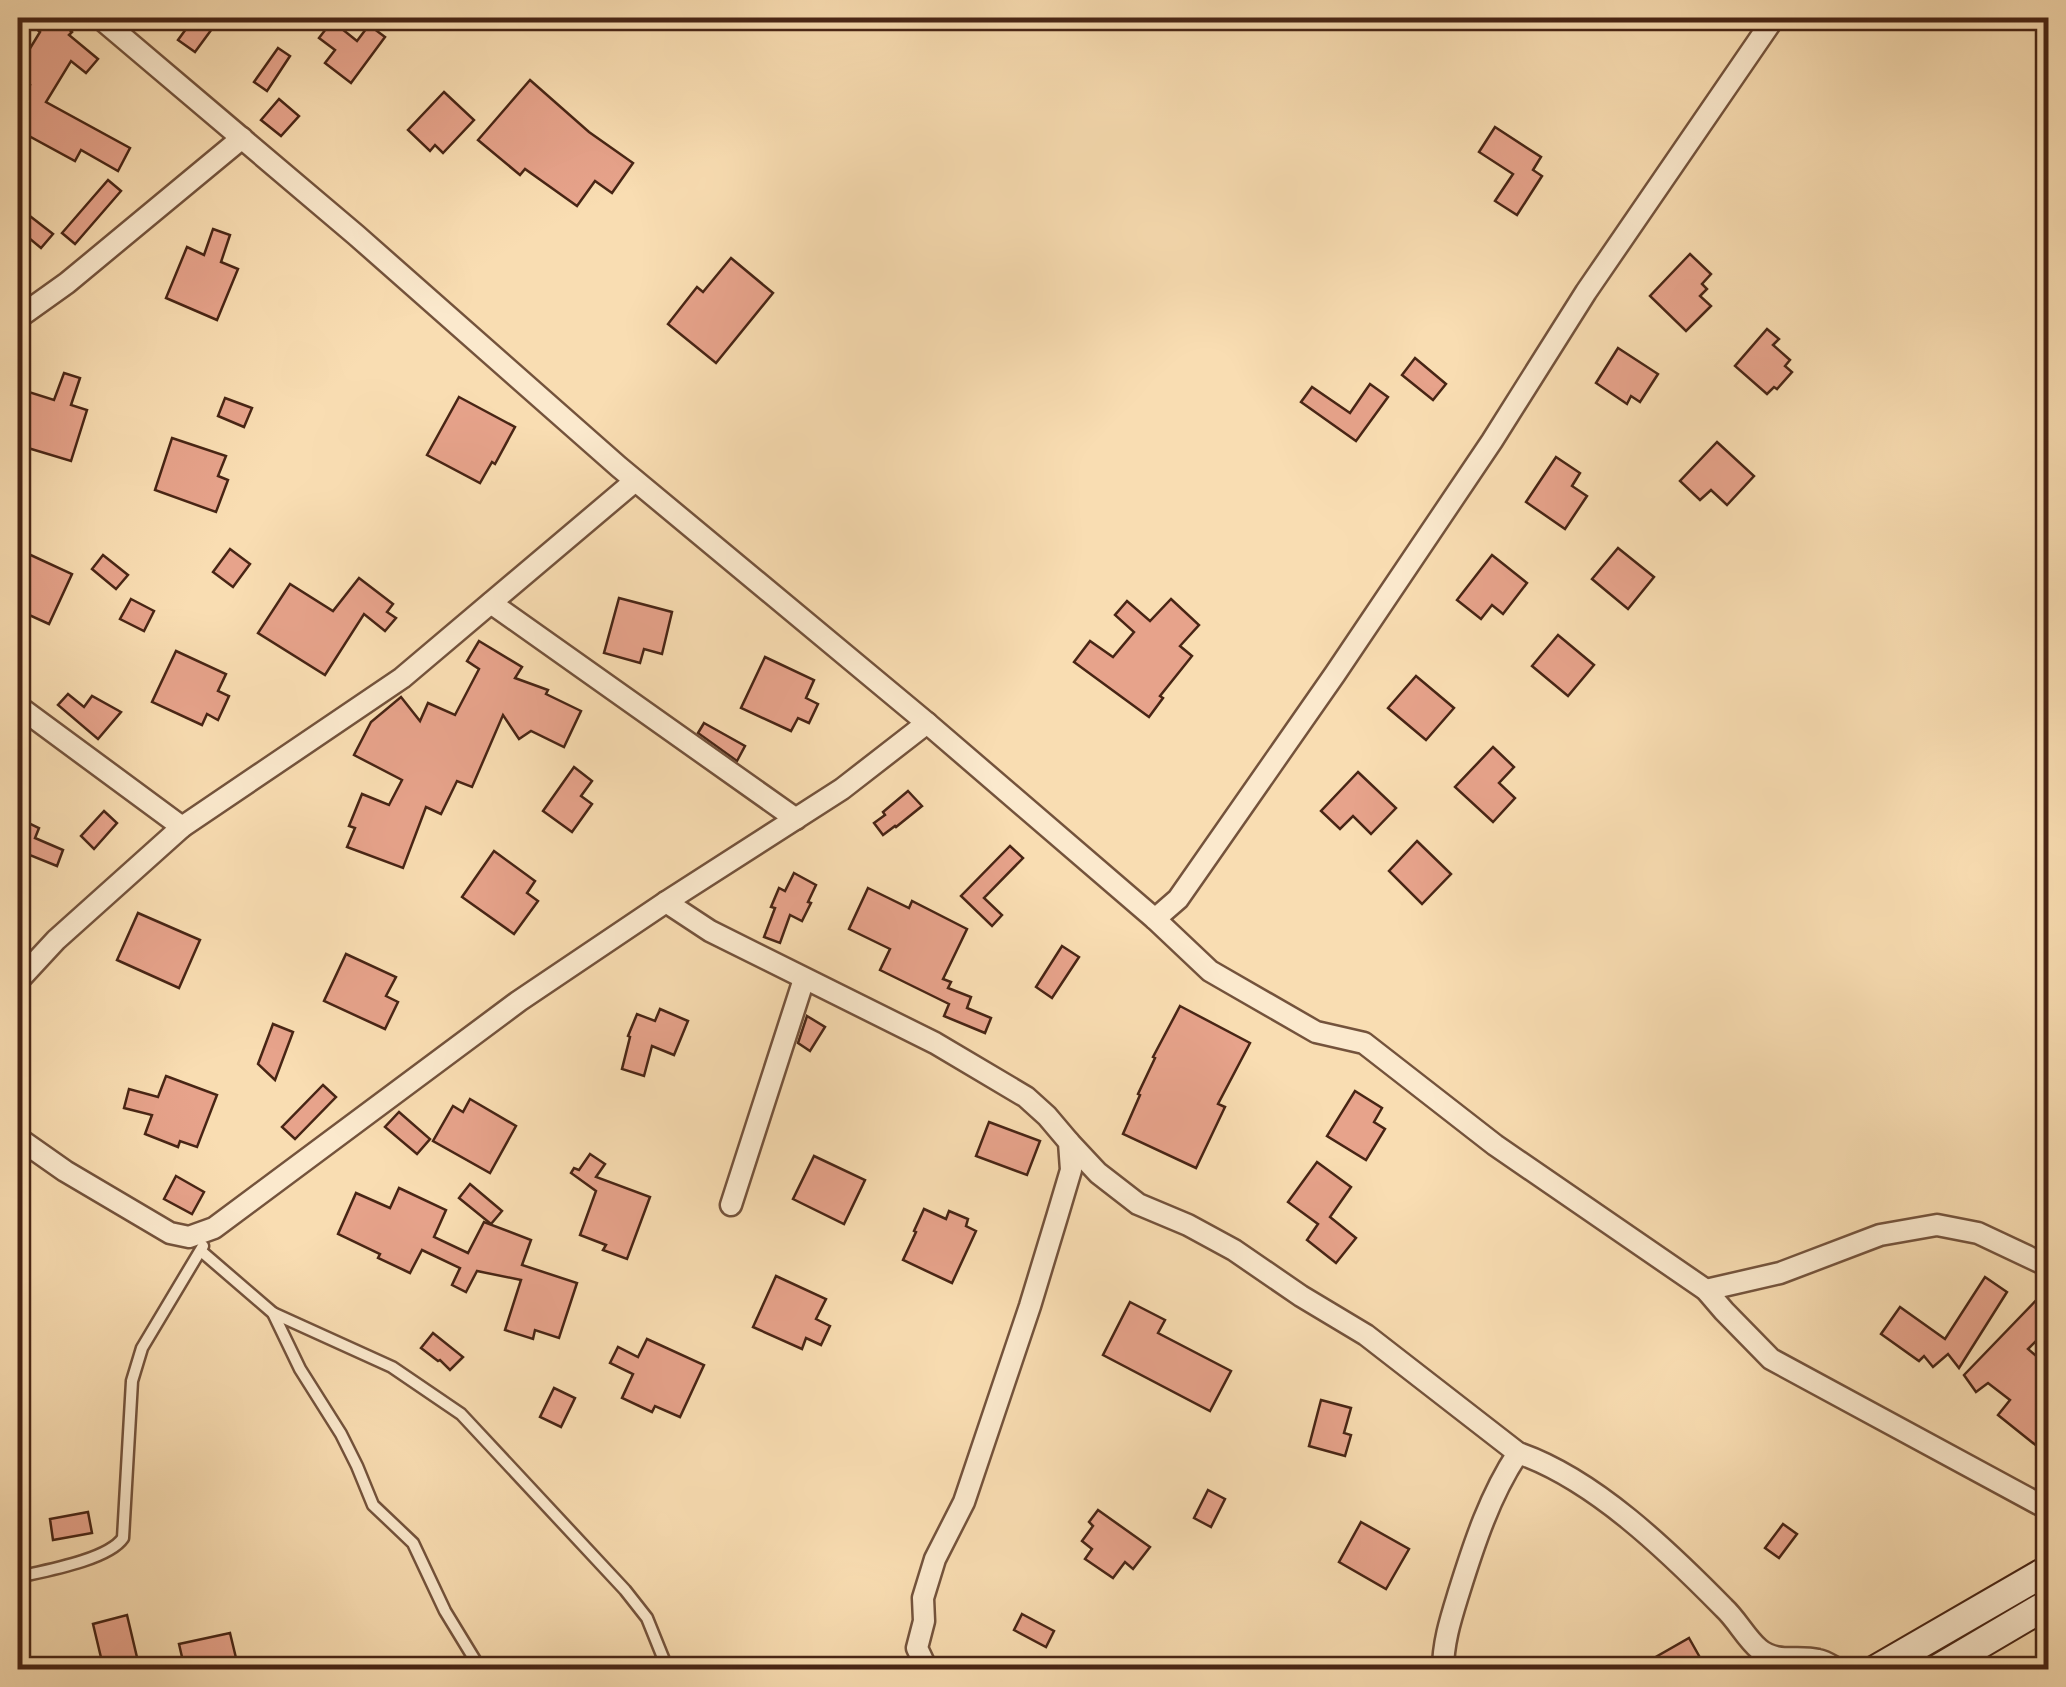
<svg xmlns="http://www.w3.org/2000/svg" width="2066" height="1687" viewBox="0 0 2066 1687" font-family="Cardo,serif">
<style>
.building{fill:#e7a38b;stroke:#482515;stroke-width:2.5}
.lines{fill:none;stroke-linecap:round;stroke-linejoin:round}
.lane-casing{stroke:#74533c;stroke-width:15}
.street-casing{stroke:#74533c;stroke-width:25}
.secondary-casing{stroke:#482515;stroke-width:32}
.lane{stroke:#fbe9cd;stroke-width:10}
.street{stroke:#fbe9cd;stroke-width:20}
.secondary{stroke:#fbe9cd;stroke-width:28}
</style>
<rect width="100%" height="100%" fill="#f9ddb2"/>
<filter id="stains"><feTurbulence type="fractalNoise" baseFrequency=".002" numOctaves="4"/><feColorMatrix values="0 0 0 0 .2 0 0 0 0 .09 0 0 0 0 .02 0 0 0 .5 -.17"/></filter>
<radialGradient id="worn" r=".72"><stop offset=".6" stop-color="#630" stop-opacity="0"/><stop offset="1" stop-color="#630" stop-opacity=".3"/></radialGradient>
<g class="building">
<path d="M23 18H55L72 32 69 35 98 59 86 73 71 61 46 102 130 148 118 171 81 150 75 161 18 130V108L30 85 18 78V68L40 32Z"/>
<path d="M194 18H220L195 52 178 40Z"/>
<path d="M332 21 357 41 369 25 385 37 351 83 325 63 335 50 319 38Z"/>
<path d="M278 48 290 56 267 91 254 82Z"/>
<path d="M530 80 589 132 633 163 612 193 595 181 577 206 525 169 520 175 478 140Z"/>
<path d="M444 92 474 120 443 153 435 145 430 151 408 130Z"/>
<path d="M279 99 299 116 281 136 261 120Z"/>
<path d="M1495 127 1541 157 1533 170 1542 176 1517 215 1495 201 1513 174 1479 152Z"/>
<path d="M108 180 121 191 75 244 62 233Z"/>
<path d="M26 213 53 234 41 248 18 229V223Z"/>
<path d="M213 229 230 235 221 262 238 269 217 320 166 298 187 247 204 255Z"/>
<path d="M1690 254 1711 274 1702 284 1707 289 1700 296 1711 306 1686 331 1650 296Z"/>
<path d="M731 258 773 293 716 363 668 324 697 287 703 292Z"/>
<path d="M1767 329 1779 339 1773 345 1790 360 1785 366 1792 372 1777 389 1774 387 1767 394 1735 366Z"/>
<path d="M1618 348 1658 374 1640 402 1631 396 1627 404 1596 383Z"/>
<path d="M1415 358 1446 384 1433 400 1402 375Z"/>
<path d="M64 373 80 378 71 405 87 410 71 461 18 445V429L29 392 54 400Z"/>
<path d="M1370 384 1388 397 1356 441 1301 402 1312 387 1350 413Z"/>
<path d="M459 397 515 427 495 464 492 462 480 483 427 455Z"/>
<path d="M225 398 252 408 244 427 218 416Z"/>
<path d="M172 438 226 456 218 476 228 480 216 512 155 490Z"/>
<path d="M1717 442 1754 476 1727 505 1711 490 1700 500 1680 481Z"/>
<path d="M1556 457 1580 473 1572 486 1587 496 1565 529 1526 502Z"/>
<path d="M1618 548 1654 577 1628 609 1592 579Z"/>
<path d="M230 549 250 564 233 587 213 572Z"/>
<path d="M22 551 72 574 49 624 18 610V560Z"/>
<path d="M103 555 128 575 116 589 92 569Z"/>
<path d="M1492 555 1527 583 1503 614 1492 605 1481 619 1457 600Z"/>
<path d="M359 578 393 604 387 612 396 618 385 631 364 614 325 675 258 633 290 584 333 611Z"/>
<path d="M619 598 672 612 662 654 644 649 640 663 604 653Z"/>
<path d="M131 599 154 611 144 631 120 619Z"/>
<path d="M1171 599 1199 625 1180 646 1192 656 1160 696 1163 698 1149 717 1074 662 1090 641 1113 657 1134 632 1115 615 1127 601 1150 621Z"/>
<path d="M1558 635 1594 665 1568 696 1532 666Z"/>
<path d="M479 641 522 667 515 678 548 690 546 694 581 711 564 747 531 731 519 739 503 715 472 787 457 781 441 814 426 807 403 868 347 847 355 828 349 826 362 794 389 805 402 780 354 755 371 722 401 697 420 721 428 703 455 715 479 669 467 661Z"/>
<path d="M176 651 226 674 218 691 229 696 218 720 207 714 202 725 152 702Z"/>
<path d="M765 657 814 680 806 698 818 704 809 723 798 718 791 731 741 708Z"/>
<path d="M1416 676 1454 708 1426 740 1388 708Z"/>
<path d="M68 694 84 707 92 696 121 712 98 739 58 705Z"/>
<path d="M704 723 745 746 737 761 698 733Z"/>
<path d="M1493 747 1514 767 1499 783 1515 798 1493 822 1455 787Z"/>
<path d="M574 767 592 781 581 796 592 804 572 832 543 811Z"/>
<path d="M1358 772 1396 808 1371 834 1353 816 1340 829 1321 811Z"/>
<path d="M908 791 922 806 896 827 895 826 883 835 874 823 885 815 883 812Z"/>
<path d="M104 811 117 823 94 849 81 836Z"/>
<path d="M18 818 39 828 35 838 63 850 57 866 30 855 18 881Z"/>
<path d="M1417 841 1451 874 1422 904 1389 871Z"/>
<path d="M1010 846 1023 858 984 898 1002 915 992 926 961 896Z"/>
<path d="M494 851 535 881 527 893 538 901 514 934 462 897Z"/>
<path d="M794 873 816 885 808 902 811 903 802 921 790 915 780 943 764 937 775 908 771 907 779 888 785 891Z"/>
<path d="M868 888 909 908 912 901 967 929 943 979 951 982 948 988 971 997 967 1008 991 1018 985 1033 944 1016 949 1004 880 970 890 949 849 929Z"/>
<path d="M138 913 200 940 179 988 117 960Z"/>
<path d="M1062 946 1079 957 1052 998 1036 987Z"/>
<path d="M346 954 396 977 386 996 398 1002 385 1029 324 1001Z"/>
<path d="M1180 1006 1250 1043 1218 1104 1225 1107 1196 1168 1123 1134 1140 1095 1138 1094 1155 1058 1153 1057Z"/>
<path d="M660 1009 688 1021 674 1055 652 1046 644 1076 622 1069 630 1037 628 1036 637 1014 655 1021Z"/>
<path d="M807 1016 825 1027 810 1051 798 1043Z"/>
<path d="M273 1024 293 1032 275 1080 258 1064Z"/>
<path d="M166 1076 217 1095 197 1147 180 1141 178 1147 145 1134 152 1115 124 1108 129 1089 158 1097Z"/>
<path d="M323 1085 336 1097 295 1139 282 1127Z"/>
<path d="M1355 1091 1382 1108 1374 1122 1385 1129 1366 1160 1327 1136Z"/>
<path d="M470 1099 516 1126 490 1173 433 1141 453 1106 463 1112Z"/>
<path d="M399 1112 430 1139 417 1154 385 1127Z"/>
<path d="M989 1122 1040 1141 1027 1175 976 1156Z"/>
<path d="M590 1154 605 1164 596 1177 650 1197 627 1259 603 1250 606 1245 580 1235 596 1191 571 1173 574 1168 579 1170Z"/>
<path d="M814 1156 865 1180 844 1224 793 1199Z"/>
<path d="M1317 1162 1351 1187 1330 1217 1356 1238 1336 1263 1307 1240 1318 1224 1288 1202Z"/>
<path d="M176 1176 204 1192 192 1214 164 1199Z"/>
<path d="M470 1184 502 1211 491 1224 459 1198Z"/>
<path d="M399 1188 446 1210 434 1237 468 1253 484 1222 531 1240 522 1265 577 1283 559 1338 535 1330 533 1339 505 1330 521 1280 477 1271 466 1292 452 1285 460 1268 422 1250 410 1273 378 1258 380 1254 338 1234 356 1193 390 1208Z"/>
<path d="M924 1209 946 1219 949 1211 968 1219 966 1226 976 1231 952 1283 903 1260 916 1232 914 1231Z"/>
<path d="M776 1276 826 1299 816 1319 830 1326 821 1345 806 1338 802 1349 753 1327Z"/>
<path d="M1985 1277 2007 1292 1959 1368 1948 1354 1933 1367 1924 1356 1919 1361 1881 1334 1900 1307 1945 1339Z"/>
<path d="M2048 1288V1329L2028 1349 2048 1366V1455L1998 1415 2010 1400 1988 1383 1976 1392 1964 1375Z"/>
<path d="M1130 1302 1165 1320 1158 1333 1231 1371 1210 1411 1103 1355Z"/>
<path d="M433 1333 463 1357 450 1370 440 1360 438 1361 421 1348Z"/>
<path d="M647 1339 704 1365 680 1417 655 1406 652 1412 622 1398 633 1374 610 1363 618 1347 638 1357Z"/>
<path d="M554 1388 575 1398 561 1427 540 1417Z"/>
<path d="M1321 1400 1351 1408 1344 1433 1351 1435 1345 1456 1309 1446Z"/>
<path d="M1208 1490 1225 1499 1211 1527 1194 1518Z"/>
<path d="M1098 1510 1150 1547 1133 1569 1125 1562 1113 1578 1085 1559 1092 1549 1082 1541 1093 1526 1089 1522Z"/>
<path d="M88 1512 92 1533 53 1540 50 1519Z"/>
<path d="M1361 1522 1409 1549 1386 1589 1339 1562Z"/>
<path d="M1783 1524 1797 1534 1779 1558 1765 1548Z"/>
<path d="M1022 1614 1054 1631 1046 1647 1014 1630Z"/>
<path d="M127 1615 140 1670H104L93 1624Z"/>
<path d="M230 1633 237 1662 207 1670H185L179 1644Z"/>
<path d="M1689 1638 1707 1670H1633Z"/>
</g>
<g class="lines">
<defs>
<g id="lane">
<path d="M201 1251 273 1313 300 1369 341 1434 357 1466 373 1505 413 1543 445 1611 481 1670"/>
<path d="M273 1313 392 1367 461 1414 625 1590 647 1618 668 1670"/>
<path d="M18 1577C44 1571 108 1560 123 1538L132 1381 142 1348 203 1246"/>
</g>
<g id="street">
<path d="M100 18 356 235 619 467 927 723 1155 919 1178 899 1335 674 1492 441 1586 292 1774 18"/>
<path d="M18 318 67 283 242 138"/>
<path d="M491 603 796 819"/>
<path d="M18 706 182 827"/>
<path d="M666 902 710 931 935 1043 1026 1097 1047 1116 1069 1142 1071 1170 1057 1217 1030 1306 964 1502 935 1559 923 1598 924 1621 917 1648 925 1665 932 1670"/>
<path d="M1155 919 1210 971 1316 1032 1364 1043 1495 1145 1706 1290 1724 1311 1771 1359 2048 1509"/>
<path d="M18 981 56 940 182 827 402 678 635 481"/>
<path d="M18 1138 65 1171 170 1233 189 1237 214 1228 519 1001 666 902 842 789 927 723"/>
<path d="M1069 1142 1098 1173 1138 1204 1188 1225 1234 1250 1301 1296 1366 1335 1518 1453C1594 1479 1668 1551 1724 1608 1737 1620 1746 1638 1759 1649 1777 1664 1798 1655 1818 1660 1825 1661 1832 1666 1839 1670"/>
<path d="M731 1205 804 979"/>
<path d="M1706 1290 1780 1273 1880 1235 1937 1225 1978 1233 2048 1266"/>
<path d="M1443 1670C1443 1642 1451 1618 1459 1592 1474 1544 1490 1495 1518 1453"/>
</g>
<g id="secondary">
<path d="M1875 1670 2048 1570"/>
<path d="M1936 1670 2048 1604"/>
</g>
</defs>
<use href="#lane" class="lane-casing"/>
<use href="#street" class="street-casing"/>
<use href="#secondary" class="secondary-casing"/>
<use href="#lane" class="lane"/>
<use href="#street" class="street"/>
<use href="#secondary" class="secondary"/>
</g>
<rect width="2066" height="1687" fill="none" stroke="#f9ddb2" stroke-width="60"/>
<rect x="20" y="20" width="2026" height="1647" fill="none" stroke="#482515" stroke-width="5"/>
<rect x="30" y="30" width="2006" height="1627" fill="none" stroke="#482515" stroke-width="2.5"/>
<rect width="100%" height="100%" filter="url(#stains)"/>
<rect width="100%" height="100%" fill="url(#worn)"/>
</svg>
